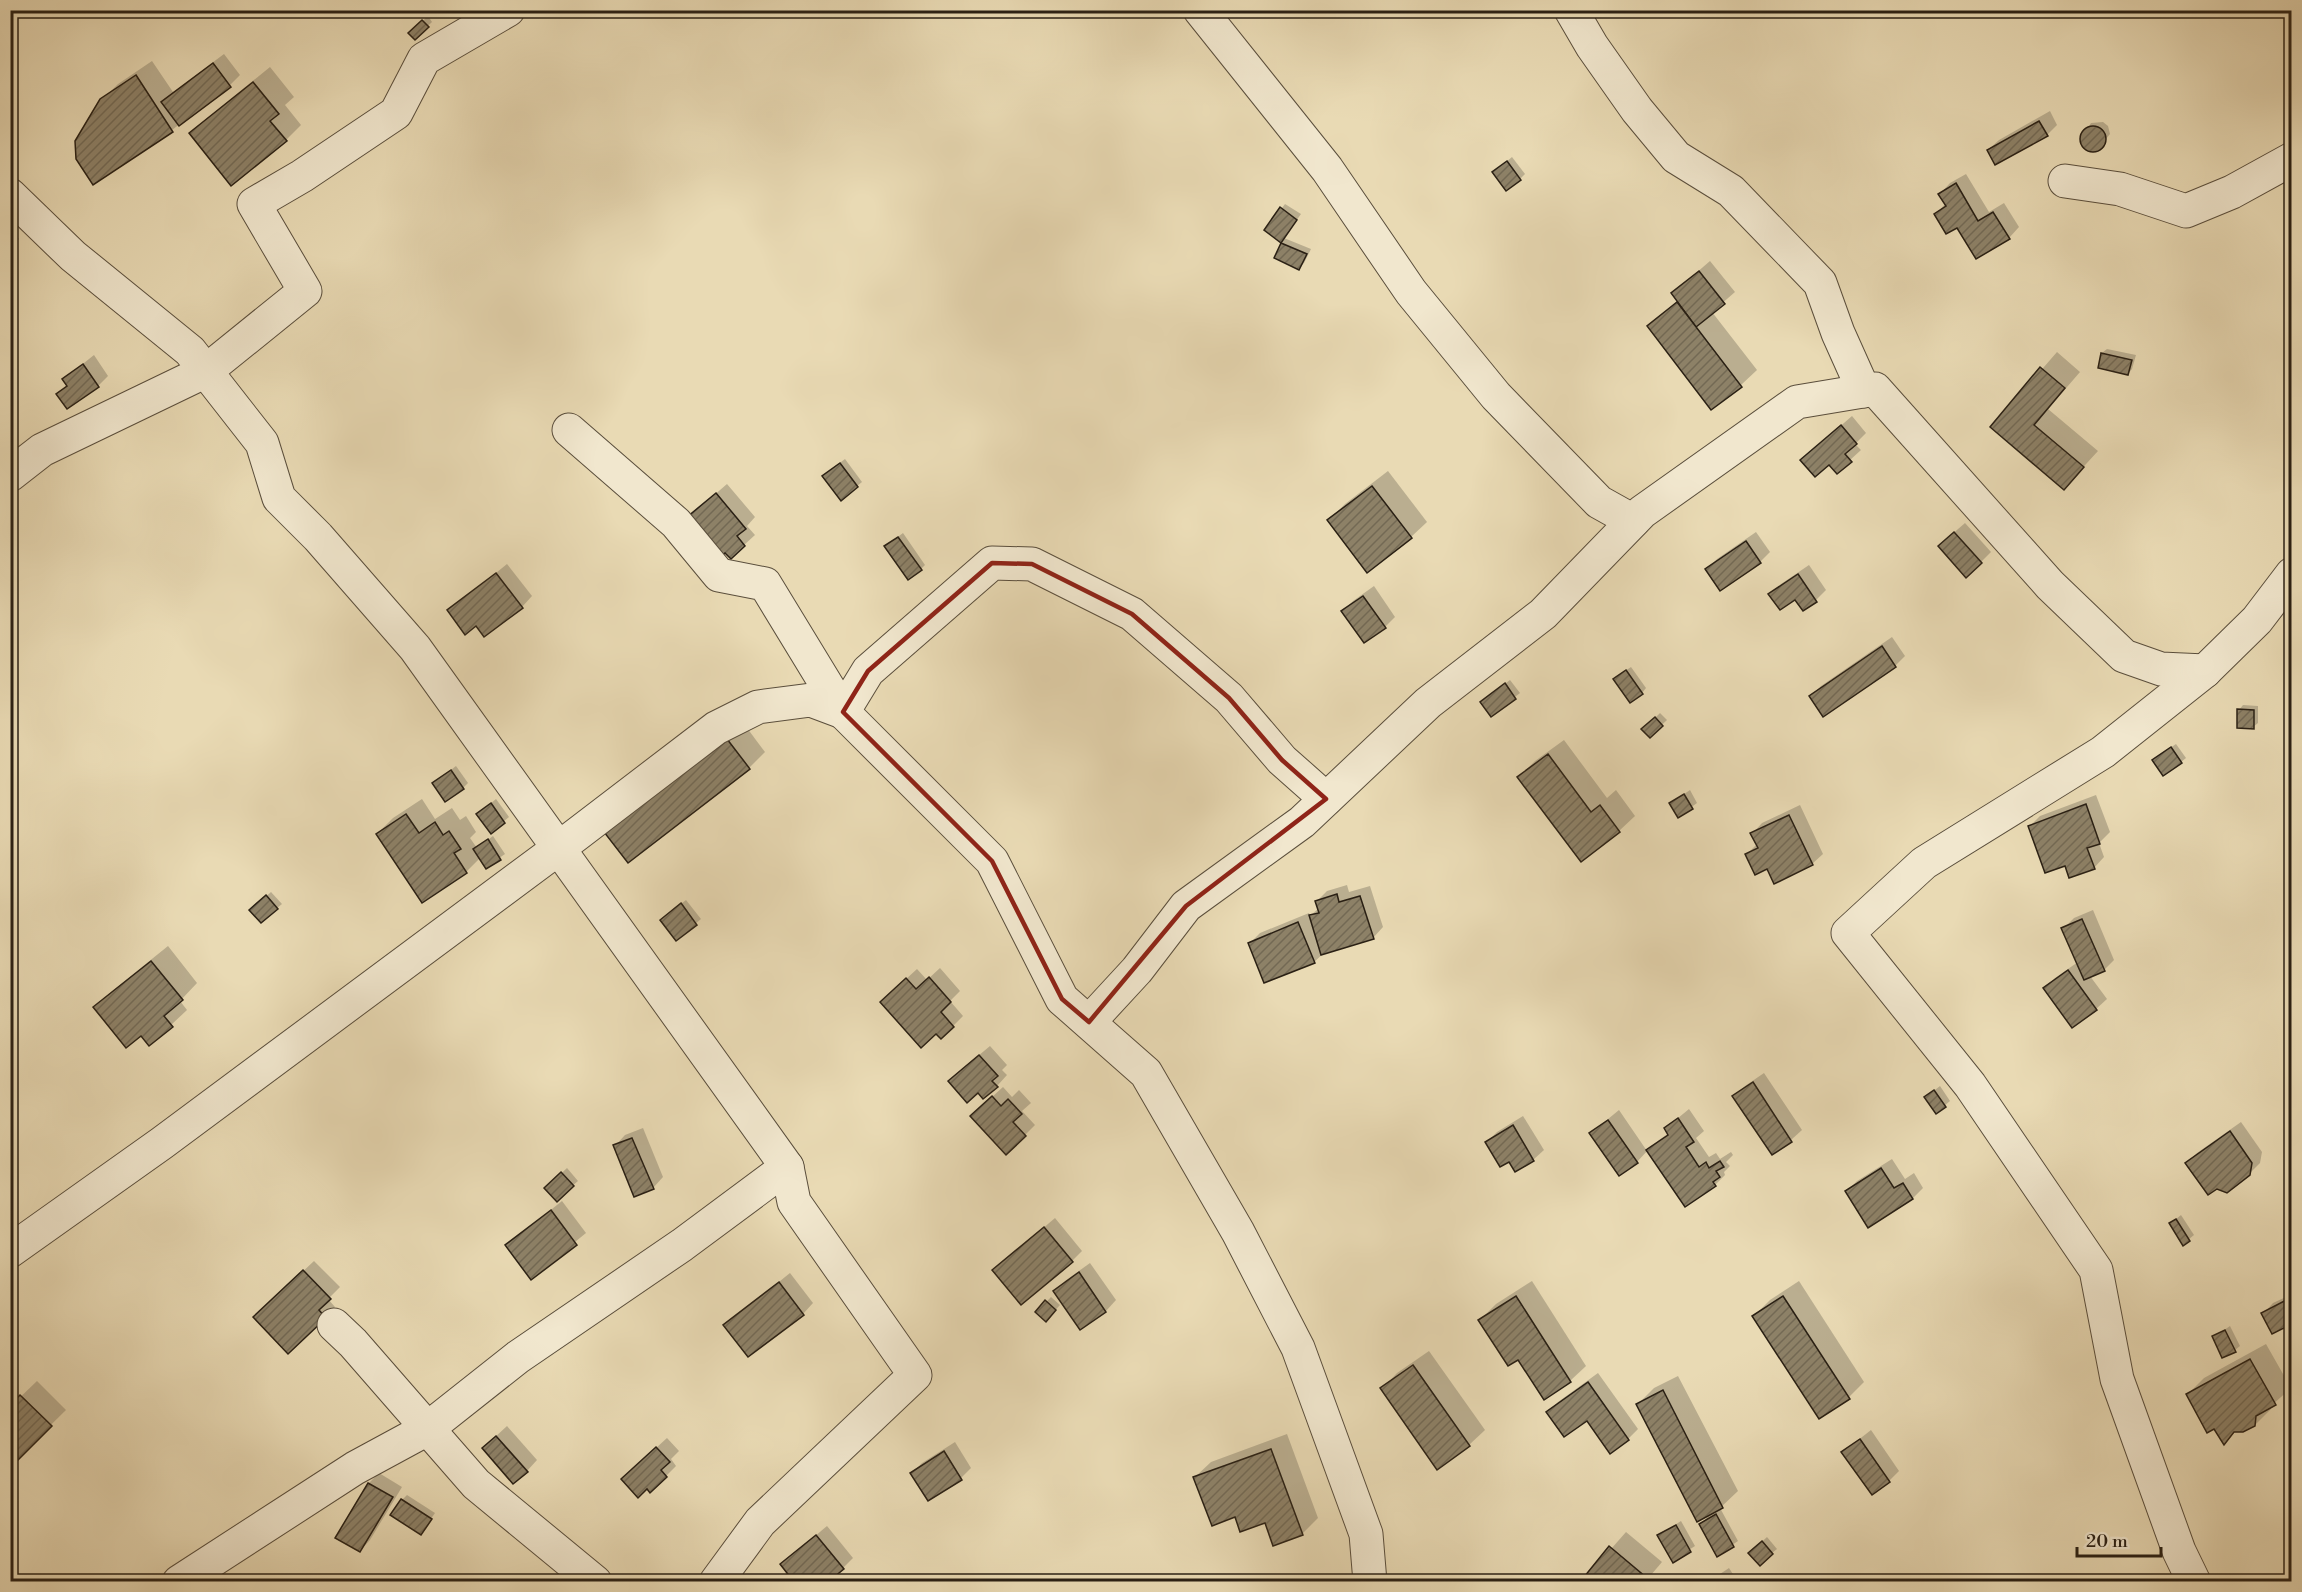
<svg xmlns="http://www.w3.org/2000/svg" width="2302" height="1592" viewBox="0 0 2302 1592" font-family="'Libre Bodoni',serif">
<style>
.shadow{fill:#0003}
.building{fill:url(#building-hatch);stroke:#2a2014;stroke-width:1.5}
.lines{fill:none;stroke-linecap:round;stroke-linejoin:round}
.minor-casing{stroke:#5a4e3c;stroke-width:35}
.minor{stroke:#f1e7ce;stroke-width:33}
.marked{fill:none;stroke:#8f2418;stroke-width:4.5;stroke-linejoin:round}
</style>
<defs>
<pattern id="building-hatch" width="6" height="6" patternUnits="userSpaceOnUse" patternTransform="scale(1.5)"><rect width="6" height="6" fill="#8d8167"/><path d="M-1 1l2-2M0 6l6-6M5 7l2-2" fill="none" stroke="#736954"/></pattern>
</defs>
<rect width="100%" height="100%" fill="#e9dab4"/>
<filter id="stains"><feTurbulence type="fractalNoise" baseFrequency=".00333" numOctaves="4"/><feColorMatrix values="0 0 0 0 .2 0 0 0 0 .09 0 0 0 0 .02 0 0 0 .5 -.17"/></filter>
<radialGradient id="worn" r=".72"><stop offset=".6" stop-color="#630" stop-opacity="0"/><stop offset="1" stop-color="#630" stop-opacity=".3"/></radialGradient>
<g class="shadow">
<path d="M428 16 432 22 415 38 410 33Z"/>
<path d="M224 54 240 75 230 85 172 130 93 183 102 100 118 84 152 61 173 92Z"/>
<path d="M270 67 294 97 285 105 301 125 286 140 191 133 207 118Z"/>
<path d="M2050 111 2057 125 2047 135 1988 150 1999 140Z"/>
<path d="M2103 122 2108 126 2110 134 2098 149 2090 150 2083 146 2081 139 2091 123Z"/>
<path d="M1512 157 1525 174 1520 179 1494 172Z"/>
<path d="M1966 174 1989 212 2004 203 2019 227 2009 238 1957 226 1936 214 1946 203 1940 194 1950 183Z"/>
<path d="M1285 204 1301 214 1284 238 1311 249 1304 263 1299 268 1276 257 1283 243 1266 230Z"/>
<path d="M10 229 19 239 10 248Z"/>
<path d="M1710 261 1735 292 1712 312 1757 370 1741 385 1711 408 1649 326 1678 300 1673 293Z"/>
<path d="M2107 349 2136 355 2132 369 2128 374 2100 367 2102 353Z"/>
<path d="M2057 352 2080 372 2048 409 2098 451 2064 488 1992 427Z"/>
<path d="M94 355 108 376 98 386 58 394 68 384 64 379Z"/>
<path d="M1852 416 1866 433 1855 444 1861 450 1837 472 1813 450Z"/>
<path d="M845 459 862 482 857 486 829 471Z"/>
<path d="M1388 471 1427 522 1411 537 1329 520 1345 504Z"/>
<path d="M727 484 755 517 747 526 755 535 744 545 683 522Z"/>
<path d="M1965 523 1991 552 1981 562 1950 536Z"/>
<path d="M1756 532 1770 552 1760 562 1707 569 1717 559Z"/>
<path d="M903 533 925 565 921 569 891 542Z"/>
<path d="M507 564 532 596 522 607 476 624 449 611Z"/>
<path d="M1809 565 1826 590 1816 600 1770 594 1781 584Z"/>
<path d="M1374 586 1395 617 1385 627 1343 611 1353 601Z"/>
<path d="M1892 637 1905 656 1895 666 1811 696 1821 686Z"/>
<path d="M1631 667 1646 688 1642 693 1619 675Z"/>
<path d="M1510 680 1520 693 1492 715 1487 697Z"/>
<path d="M2243 705 2258 706V723L2253 727 2239 710Z"/>
<path d="M1660 713 1667 720 1650 736 1644 729Z"/>
<path d="M744 724 765 752 749 768 628 860 622 816Z"/>
<path d="M1564 740 1607 798 1616 790 1635 816 1619 831 1519 777 1535 761Z"/>
<path d="M2176 744 2186 758 2181 762 2158 756Z"/>
<path d="M456 766 468 783 463 788 434 783Z"/>
<path d="M1690 790 1697 803 1679 816 1671 803Z"/>
<path d="M2096 795 2110 832 2099 843 2104 857 2094 868 2066 864 2030 826 2040 816Z"/>
<path d="M422 799 435 819 452 808 460 820 466 816 476 832 470 838 477 848 493 836 505 854 486 867 480 858 466 872 422 901 377 834 393 818Z"/>
<path d="M496 799 509 817 491 832 478 814Z"/>
<path d="M1800 805 1823 854 1812 864 1767 867 1747 854 1757 844 1752 834 1762 823Z"/>
<path d="M1347 885 1349 892 1370 886 1383 927 1373 938 1324 953 1314 962 1250 943 1260 933 1309 913 1310 916 1319 908 1317 901 1327 891Z"/>
<path d="M271 892 282 904 277 908 256 905Z"/>
<path d="M2292 894V904L2287 900Z"/>
<path d="M686 900 701 919 677 939 667 915Z"/>
<path d="M2093 910 2114 960 2104 970 2090 976 2107 999 2096 1009 2072 1026 2045 988 2055 978 2078 962 2063 929 2074 918Z"/>
<path d="M168 946 197 983 180 1001 187 1010 171 1025 141 1034 95 1007 111 992Z"/>
<path d="M940 968 960 991 950 1001 963 1016 953 1026 936 1032 892 992 917 969 927 980Z"/>
<path d="M990 1046 1007 1065 1002 1070 1007 1075 997 1086 960 1071Z"/>
<path d="M2292 1059V1069L2287 1063Z"/>
<path d="M1764 1073 1802 1130 1791 1140 1772 1153 1734 1096 1745 1086Z"/>
<path d="M1940 1086 1950 1101 1937 1112 1931 1093Z"/>
<path d="M1003 1087 1012 1097 1019 1090 1031 1103 1022 1111 1035 1125 1025 1135 982 1106Z"/>
<path d="M1689 1109 1704 1131 1696 1138 1709 1157 1716 1153 1720 1159 1731 1152 1733 1155 1726 1162 1730 1166 1724 1172 1725 1175 1715 1185 1685 1205 1648 1150 1637 1162 1619 1174 1591 1133 1619 1110 1647 1151 1659 1140 1669 1133 1666 1128Z"/>
<path d="M1523 1116 1544 1150 1533 1160H1509L1487 1142 1497 1132Z"/>
<path d="M2241 1122 2262 1152 2260 1163 2249 1174 2217 1188 2187 1163 2197 1153Z"/>
<path d="M643 1128 663 1177 653 1188 615 1146 625 1135Z"/>
<path d="M1892 1159 1905 1179 1914 1173 1923 1188 1913 1198 1869 1226 1847 1191 1857 1181Z"/>
<path d="M567 1168 578 1181 557 1199 546 1188Z"/>
<path d="M562 1201 586 1233 531 1278 507 1245Z"/>
<path d="M2181 1215 2194 1235 2183 1244 2170 1224Z"/>
<path d="M1055 1218 1082 1251 1072 1261 994 1270Z"/>
<path d="M314 1261 340 1287 328 1299 335 1307 288 1352 265 1307Z"/>
<path d="M1090 1263 1116 1300 1106 1311 1081 1328 1055 1291 1065 1281Z"/>
<path d="M790 1273 813 1303 803 1314 725 1325Z"/>
<path d="M1532 1281 1586 1366 1570 1381 1480 1320 1496 1304Z"/>
<path d="M1799 1281 1864 1382 1849 1397 1754 1316 1770 1300Z"/>
<path d="M2292 1294V1323L2263 1314 2273 1303Z"/>
<path d="M1051 1297 1060 1305 1051 1315 1037 1312Z"/>
<path d="M2230 1326 2240 1346 2235 1350 2214 1337Z"/>
<path d="M2266 1344 2291 1388 2271 1406V1409L2255 1425 2236 1431 2224 1443 2215 1427 2188 1394 2204 1378Z"/>
<path d="M1429 1351 1485 1430 1469 1445 1382 1389 1397 1373Z"/>
<path d="M1598 1373 1638 1429 1628 1439 1588 1419 1548 1412 1558 1402Z"/>
<path d="M1678 1376 1738 1491 1720 1508 1738 1541 1717 1555 1701 1524 1710 1514 1638 1404 1654 1388Z"/>
<path d="M37 1381 66 1410 10 1465V1407Z"/>
<path d="M507 1426 537 1460 527 1471 494 1438Z"/>
<path d="M1871 1430 1899 1471 1889 1481 1843 1452Z"/>
<path d="M1287 1434 1318 1518 1302 1534 1266 1521 1236 1515 1195 1477 1211 1462Z"/>
<path d="M667 1438 679 1451 671 1459 676 1466 666 1476 633 1469Z"/>
<path d="M955 1442 971 1468 961 1478 912 1473 922 1463Z"/>
<path d="M379 1473 402 1487 370 1540 360 1551 337 1537 369 1483Z"/>
<path d="M407 1495 435 1513 421 1533 402 1500Z"/>
<path d="M1681 1521 1695 1546 1673 1560 1659 1535Z"/>
<path d="M827 1526 853 1558 843 1568 782 1564Z"/>
<path d="M1626 1532 1662 1562 1645 1582H1582Z"/>
<path d="M1767 1537 1777 1549 1772 1553 1755 1548Z"/>
<path d="M1729 1568 1738 1582H1710L1711 1580Z"/>
</g>
<g class="building">
<path d="M422 20 429 27 415 40 408 33Z"/>
<path d="M213 63 231 87 179 126 161 102Z"/>
<path d="M136 75 173 132 93 185 76 159 75 141 100 99Z"/>
<path d="M253 82 279 114 270 121 287 141 231 186 189 133Z"/>
<path d="M2039 121 2048 136 1995 165 1987 150Z"/>
<circle cx="2093" cy="139" r="13"/>
<path d="M1507 161 1521 180 1506 191 1492 172Z"/>
<path d="M1956 183 1978 221 1993 212 2010 239 1976 259 1957 228 1946 234 1934 214 1946 206 1938 194Z"/>
<path d="M1280 207 1297 220 1281 243 1264 230Z"/>
<path d="M1281 243 1307 254 1299 270 1274 258Z"/>
<path d="M1699 271 1725 304 1696 327 1671 293Z"/>
<path d="M1677 302 1742 387 1711 410 1647 326Z"/>
<path d="M2101 353 2132 360 2128 375 2098 368Z"/>
<path d="M83 364 99 387 67 409 56 394 67 386 62 379Z"/>
<path d="M2040 367 2065 388 2034 425 2084 467 2064 490 1990 427Z"/>
<path d="M1841 425 1857 444 1845 454 1852 462 1837 474 1829 465 1815 477 1800 460Z"/>
<path d="M840 463 858 487 841 501 822 476Z"/>
<path d="M1372 486 1412 538 1367 573 1327 520Z"/>
<path d="M716 493 746 529 737 536 745 546 731 559 725 553 715 562 681 522Z"/>
<path d="M1954 532 1982 563 1966 578 1938 546Z"/>
<path d="M898 537 922 570 908 580 884 546Z"/>
<path d="M1746 541 1761 563 1720 591 1705 569Z"/>
<path d="M496 573 523 608 484 637 476 626 465 635 447 610Z"/>
<path d="M1798 574 1817 602 1803 611 1795 600 1780 610 1768 594Z"/>
<path d="M1363 596 1386 628 1364 643 1341 611Z"/>
<path d="M1882 646 1896 667 1823 717 1809 696Z"/>
<path d="M1626 670 1643 694 1630 703 1613 679Z"/>
<path d="M1505 683 1516 699 1491 717 1480 702Z"/>
<path d="M2237 709 2254 710V729L2237 728Z"/>
<path d="M1655 717 1663 726 1650 738 1641 729Z"/>
<path d="M727 739 750 769 628 863 604 832Z"/>
<path d="M2171 747 2182 763 2163 776 2152 760Z"/>
<path d="M1548 754 1591 812 1600 805 1620 832 1581 862 1517 777Z"/>
<path d="M451 770 464 789 445 802 432 783Z"/>
<path d="M1684 794 1693 809 1678 818 1669 803Z"/>
<path d="M491 803 505 823 491 834 476 814Z"/>
<path d="M2086 804 2100 844 2087 848 2095 869 2069 878 2065 866 2045 873 2028 826Z"/>
<path d="M406 814 419 833 435 822 443 835 449 831 461 849 454 853 467 873 422 903 376 834Z"/>
<path d="M1789 815 1813 865 1774 884 1767 869 1755 875 1745 854 1758 848 1750 833Z"/>
<path d="M488 839 501 860 486 869 473 849Z"/>
<path d="M1337 894 1339 902 1360 896 1374 939 1321 955 1309 915 1319 913 1315 901Z"/>
<path d="M266 895 278 909 261 923 249 910Z"/>
<path d="M681 903 697 925 676 941 660 920Z"/>
<path d="M2082 919 2105 971 2084 980 2061 928Z"/>
<path d="M1298 922 1315 963 1264 983 1248 943Z"/>
<path d="M151 961 183 1000 164 1016 173 1027 149 1046 141 1036 126 1048 93 1007Z"/>
<path d="M2068 970 2097 1010 2072 1028 2043 988Z"/>
<path d="M929 977 951 1002 941 1012 954 1027 941 1039 936 1034 921 1048 880 1002 906 978 916 989Z"/>
<path d="M979 1055 998 1076 992 1081 998 1087 983 1099 978 1093 967 1103 948 1081Z"/>
<path d="M1753 1082 1792 1142 1772 1155 1732 1096Z"/>
<path d="M1934 1090 1946 1107 1936 1114 1924 1097Z"/>
<path d="M992 1096 1001 1106 1008 1099 1022 1114 1013 1122 1026 1136 1006 1155 970 1116Z"/>
<path d="M1678 1118 1694 1142 1686 1147 1699 1167 1706 1162 1709 1168 1720 1161 1724 1167 1716 1171 1720 1177 1713 1182 1716 1186 1685 1207 1646 1150 1668 1135 1664 1128Z"/>
<path d="M1608 1120 1638 1163 1619 1176 1589 1133Z"/>
<path d="M1513 1125 1534 1161 1515 1172 1509 1162 1500 1167 1485 1142Z"/>
<path d="M2230 1131 2252 1163 2250 1175 2227 1193 2217 1189 2208 1195 2185 1163Z"/>
<path d="M632 1138 654 1189 634 1197 613 1145Z"/>
<path d="M1881 1168 1894 1188 1903 1183 1913 1199 1868 1228 1845 1191Z"/>
<path d="M561 1172 574 1186 557 1202 544 1188Z"/>
<path d="M551 1210 577 1245 531 1280 505 1245Z"/>
<path d="M2176 1219 2190 1241 2183 1246 2169 1223Z"/>
<path d="M1044 1227 1073 1262 1021 1305 992 1270Z"/>
<path d="M303 1270 331 1299 319 1310 326 1318 288 1354 253 1317Z"/>
<path d="M1079 1272 1106 1312 1080 1330 1053 1291Z"/>
<path d="M779 1282 804 1315 748 1357 723 1325Z"/>
<path d="M1516 1296 1571 1382 1544 1400 1518 1360 1508 1366 1478 1320Z"/>
<path d="M1783 1296 1850 1399 1819 1419 1752 1316Z"/>
<path d="M2292 1297V1324L2272 1334 2261 1313Z"/>
<path d="M1045 1300 1056 1310 1046 1322 1035 1312Z"/>
<path d="M2225 1330 2236 1352 2222 1358 2212 1336Z"/>
<path d="M2250 1359 2276 1405 2256 1416 2255 1426 2243 1432H2234L2224 1445 2214 1429 2207 1433 2186 1394Z"/>
<path d="M1413 1365 1470 1446 1437 1470 1380 1388Z"/>
<path d="M1588 1382 1629 1440 1610 1454 1587 1421 1564 1437 1546 1412Z"/>
<path d="M1663 1390 1723 1508 1697 1522 1636 1404Z"/>
<path d="M20 1395 52 1426 10 1468V1405Z"/>
<path d="M496 1436 528 1472 513 1484 482 1448Z"/>
<path d="M1860 1439 1890 1482 1872 1495 1841 1452Z"/>
<path d="M656 1447 670 1462 661 1470 667 1477 650 1493 647 1489 638 1498 621 1479Z"/>
<path d="M1271 1449 1303 1535 1273 1546 1265 1523 1240 1532 1235 1517 1212 1526 1193 1477Z"/>
<path d="M944 1451 962 1480 928 1501 910 1473Z"/>
<path d="M368 1483 393 1497 360 1552 335 1538Z"/>
<path d="M401 1499 432 1519 421 1535 390 1515Z"/>
<path d="M1716 1514 1734 1547 1717 1557 1699 1524Z"/>
<path d="M1676 1525 1691 1552 1673 1563 1657 1535Z"/>
<path d="M816 1535 844 1569 828 1582H794L780 1564Z"/>
<path d="M1762 1541 1773 1554 1760 1566 1748 1553Z"/>
<path d="M1609 1546 1647 1578 1645 1582H1580Z"/>
</g>
<g class="lines">
<defs>
<g id="minor">
<path d="M1200 10 1327 169 1411 292 1496 396 1599 502 1633 521"/>
<path d="M1571 10 1592 46 1637 110 1676 157 1731 191 1820 283 1838 333 1864 391"/>
<path d="M2065 181 2120 189 2186 211 2232 192 2292 159"/>
<path d="M10 195 73 256 190 351 262 443 279 498 318 537 415 648 787 1167 794 1202 915 1375 760 1522 716 1582"/>
<path d="M569 430 676 523 719 575 765 584 843 712 992 861 1062 999 1146 1073 1238 1232 1298 1348 1366 1534 1370 1582"/>
<path d="M10 475 42 450 206 371 305 291 254 204 302 176 396 113 424 59 508 10"/>
<path d="M1089 1022 1137 970 1186 906 1302 822 1428 703 1543 614 1642 512 1797 402 1875 389 2050 585 2124 656 2161 669 2205 671"/>
<path d="M10 1251 162 1143 559 848 716 728 758 707 811 700 843 712 868 671 992 563 1032 564 1132 614 1229 698 1282 760 1326 799"/>
<path d="M334 1325 353 1343 476 1484 595 1582"/>
<path d="M179 1582 355 1468 427 1429 518 1357 682 1245 787 1167"/>
<path d="M2194 1582 2179 1551 2117 1379 2096 1270 1970 1085 1848 933 1924 863 2103 752 2205 671 2257 620 2292 574"/>
</g>
</defs>
<use href="#minor" class="minor-casing"/>
<use href="#minor" class="minor"/>
</g>
<path class="marked" d="M992 563 1032 564 1132 614 1229 698 1282 760 1326 799 1186 906 1089 1022 1062 999 992 861 843 712 868 671Z"/>
<rect width="2302" height="1592" fill="none" stroke="#e9dab4" stroke-width="36"/>
<rect x="12" y="12" width="2278" height="1568" fill="none" stroke="#2a2014" stroke-width="3"/>
<rect x="18" y="18" width="2266" height="1556" fill="none" stroke="#2a2014" stroke-width="1.5"/>
<path d="M2077 1547v9h84v-9" fill="none" stroke="#2a2014" stroke-width="3"/>
<text x="2086" y="1547" font-size="18" fill="#2a2014" stroke="#f1e7ce" stroke-width="4.5" paint-order="stroke">20 m</text>
<rect width="100%" height="100%" filter="url(#stains)"/>
<rect width="100%" height="100%" fill="url(#worn)"/>
</svg>
